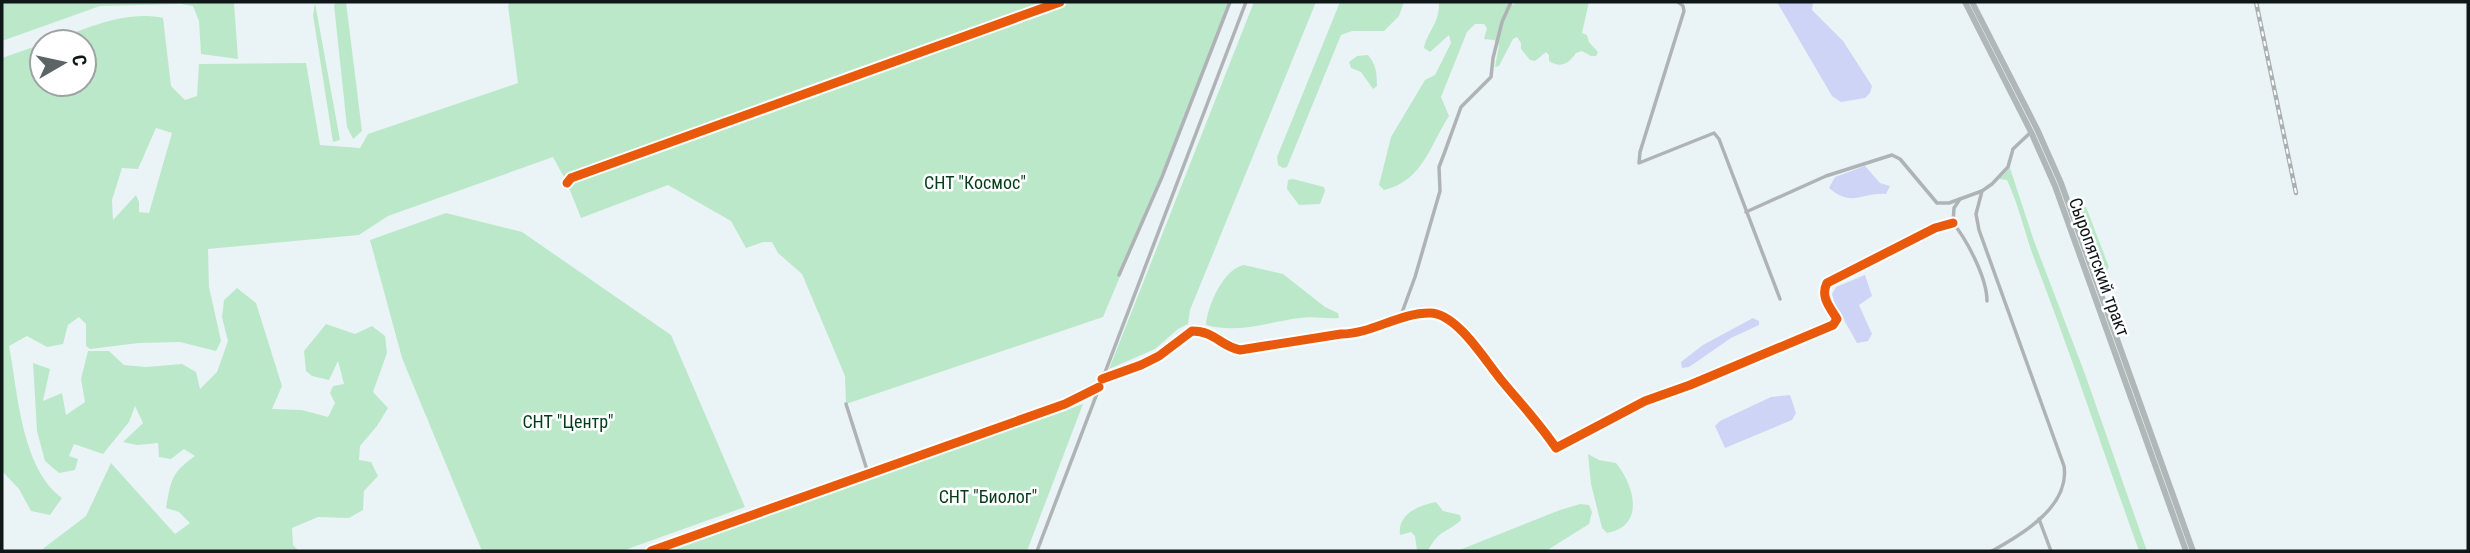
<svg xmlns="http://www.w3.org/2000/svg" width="2470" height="553" viewBox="0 0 2470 553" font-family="'Roboto Condensed',sans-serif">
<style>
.green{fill:#bce8ca;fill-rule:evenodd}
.water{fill:#cdd4f6}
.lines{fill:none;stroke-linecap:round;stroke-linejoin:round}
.street{stroke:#afb3b6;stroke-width:3.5}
.primary{stroke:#b0b7b9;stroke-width:6}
.rail-casing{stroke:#aab0b1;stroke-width:4.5}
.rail{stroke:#fff;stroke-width:2;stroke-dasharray:5;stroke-linecap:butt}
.cycleway-casing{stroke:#fff;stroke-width:13}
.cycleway{stroke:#e8590c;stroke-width:9}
.labels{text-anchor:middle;stroke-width:5;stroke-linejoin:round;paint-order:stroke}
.park-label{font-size:18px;fill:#033c19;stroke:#fff}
.street-label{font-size:18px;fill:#101718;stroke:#fff}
</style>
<rect width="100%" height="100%" fill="#eaf4f7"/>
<g class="green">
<path d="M2 2H234L238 59 201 54 199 21 193 6 181 4 100 6 2 41Z"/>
<path d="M337 2H346L362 131 353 139 347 127 334 5Z"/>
<path d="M510 2H1230L1162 177 1103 317 846 404 845 376 802 274 778 253 772 242H763L746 248 731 221 668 185 581 218 567 183 553 157 388 216 359 235 208 249 209 287 221 341 216 351 180 342 139 343 90 349 86 346V324L79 317 68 325 63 344 47 347 27 336 9 346C18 392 21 468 62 498L50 515 31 511 19 489 2 471V58L42 44V84H84V42H49C86 29 124 10 163 18L171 86 185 100 197 96 199 64 306 63 320 145 360 148 368 134 518 83 508 6ZM156 128 172 133 149 213 139 212V202L136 195 113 220 112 200 122 168 138 169Z"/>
<path d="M1254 2H1316L1190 310 1188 324 1178 329 1155 349 1109 369Z"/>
<path d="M1340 2H1404L1399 16 1384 31H1352L1341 35 1287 167 1283 168 1278 165 1277 157Z"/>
<path d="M1439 2H1508L1513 5 1517 2H1589L1582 33 1587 35 1589 42 1598 52 1596 56H1591L1582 51 1576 53C1569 63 1561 69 1549 61V55L1546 52 1535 61 1530 60 1521 49V43L1517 37 1513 39 1499 66 1495 67 1499 45 1494 40 1484 39 1487 28 1484 24H1475L1467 32 1441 97 1449 116C1430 145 1423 181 1384 190L1379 185 1391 137 1425 80 1435 75 1451 43 1449 35 1430 52 1424 48C1428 29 1439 26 1439 2Z"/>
<path d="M315 3 340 140 333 142 313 15Z"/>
<path d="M1368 55C1376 64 1377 73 1377 86L1373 89 1361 72 1351 68 1349 62 1357 56Z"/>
<path d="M2010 168 2034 241 2085 374 2147 551H2139C2104 454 2072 357 2035 261 2025 234 2019 206 2007 180L1999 179Z"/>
<path d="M1293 179 1324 187 1325 191 1320 204 1299 205 1287 189 1288 180Z"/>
<path d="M2086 207 2109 267 2106 271 2091 243 2079 209Z"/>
<path d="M446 213 522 232 671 335 745 507 622 551H482L402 358 370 240Z"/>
<path d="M1244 265 1283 274 1325 307 1338 313 1339 318C1326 319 1313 316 1300 318 1268 322 1238 334 1206 325 1207 306 1224 268 1244 265Z"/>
<path d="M237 288 256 303 282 386 272 409 302 410 328 417 335 403 330 393 333 386 344 384 338 361 329 380 312 376 306 371 304 351 326 324 355 334 372 326 385 336 387 353 373 392 388 408 377 426 360 446 359 460 371 462 378 476 364 491 363 510 349 518 318 517 292 528 293 545 299 551H40L86 516 111 463 175 534 190 523 179 512 166 508C171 480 171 473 195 456L184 449 171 459 159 457 158 443 137 445 123 442 143 423 135 406 129 422 103 454 74 444 69 456 78 459 75 470 59 473 45 461 37 431 33 363 50 369 43 401 62 393 66 415 85 402 81 379 88 351H109L124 365 146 367 182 364 196 372 200 389 217 372 228 341 222 317 224 300Z"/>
<path d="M1083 404 1027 551H667Z"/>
<path d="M1588 454 1599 460 1616 463C1634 485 1646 526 1607 533L1602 528 1591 484Z"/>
<path d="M1436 502 1443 511 1460 515 1461 520C1447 533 1438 530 1428 551H1417L1415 536 1411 532 1400 535C1397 514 1419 505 1436 502Z"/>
<path d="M1580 504 1589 505 1592 512 1589 524 1546 551H1457L1560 510Z"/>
</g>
<g class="water">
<path d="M1777 2 1813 3 1812 10 1843 41 1872 86 1870 93 1865 98 1841 102 1832 96Z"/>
<path d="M1865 166 1880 183 1890 186 1886 194C1861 192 1853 208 1829 188L1835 177Z"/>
<path d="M1865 275 1872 296 1859 305 1872 334 1868 341 1857 343 1835 304 1832 294 1836 287Z"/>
<path d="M1753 318 1759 321V325L1731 338 1689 367 1682 368 1681 362 1703 345Z"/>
<path d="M1790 395 1796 413 1792 420 1725 448 1715 426 1720 421 1771 397Z"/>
</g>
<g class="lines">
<g class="street">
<path d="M1678 2 1683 6 1684 11 1640 152 1639 163 1714 133 1719 139 1780 299"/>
<path d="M567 183 571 178 1060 2"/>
<path d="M1982 191 1976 214 1979 230 2064 466C2070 506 2023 534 1992 551"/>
<path d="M1746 212 1826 176 1892 155 1900 159 1937 203H1949L1960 199"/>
<path d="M1119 275 1162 177 1230 2"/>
<path d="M1987 301C1987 278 1967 240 1953 223L1954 208 1960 199 1982 191 1992 184 2008 167 2013 149 2031 132"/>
<path d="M1400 318 1415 277 1440 191 1439 167 1444 154 1461 107 1491 77 1493 58 1502 22 1511 2"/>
<path d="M1102 379 1141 365 1159 356 1192 331C1215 331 1220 346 1240 350L1341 334C1372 334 1398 313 1430 313 1441 313 1454 323 1462 331 1477 346 1489 365 1502 381 1521 404 1540 424 1556 448L1645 401 1690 385 1833 325 1837 319C1830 307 1820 297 1827 283L1935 228 1953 223"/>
<path d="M846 404 868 473"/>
<path d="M2039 519 2051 551"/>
<path d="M651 551 1065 404 1097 388"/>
<path d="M1037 551 1246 2"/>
</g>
<g class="primary">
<path d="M1965 2 2031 132 2055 186 2186 551"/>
<path d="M1972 2 2037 129 2061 183 2193 551"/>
</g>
<defs>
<path id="rail" d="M2256 2 2296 193"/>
</defs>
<use href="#rail" class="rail-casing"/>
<use href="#rail" class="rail"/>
<defs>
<g id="cycleway">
<path d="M567 183 571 178 1060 2"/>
<path d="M1102 379 1141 365 1159 356 1192 331C1215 331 1220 346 1240 350L1341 334C1372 334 1398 313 1430 313 1441 313 1454 323 1462 331 1477 346 1489 365 1502 381 1521 404 1540 424 1556 448L1645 401 1690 385 1833 325 1837 319C1830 307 1820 297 1827 283L1935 228 1953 223"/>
<path d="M651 551 1065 404 1099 387"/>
</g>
</defs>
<use href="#cycleway" class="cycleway-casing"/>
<use href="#cycleway" class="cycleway"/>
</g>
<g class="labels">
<g class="park-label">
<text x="975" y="189">СНТ "Космос"</text>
<text x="568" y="428">СНТ "Центр"</text>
<text x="988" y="503">СНТ "Биолог"</text>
</g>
<g class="street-label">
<text transform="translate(2099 267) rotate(70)" y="6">Сыропятский тракт</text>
</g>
</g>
<rect width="2470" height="553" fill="none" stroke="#101718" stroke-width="7"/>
<g transform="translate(63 63) rotate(81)"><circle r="33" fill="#ffffff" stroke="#9fa2a3" stroke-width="2"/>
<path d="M0-5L12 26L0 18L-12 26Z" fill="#5c6466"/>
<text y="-10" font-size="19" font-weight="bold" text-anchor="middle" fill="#101718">С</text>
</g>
</svg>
